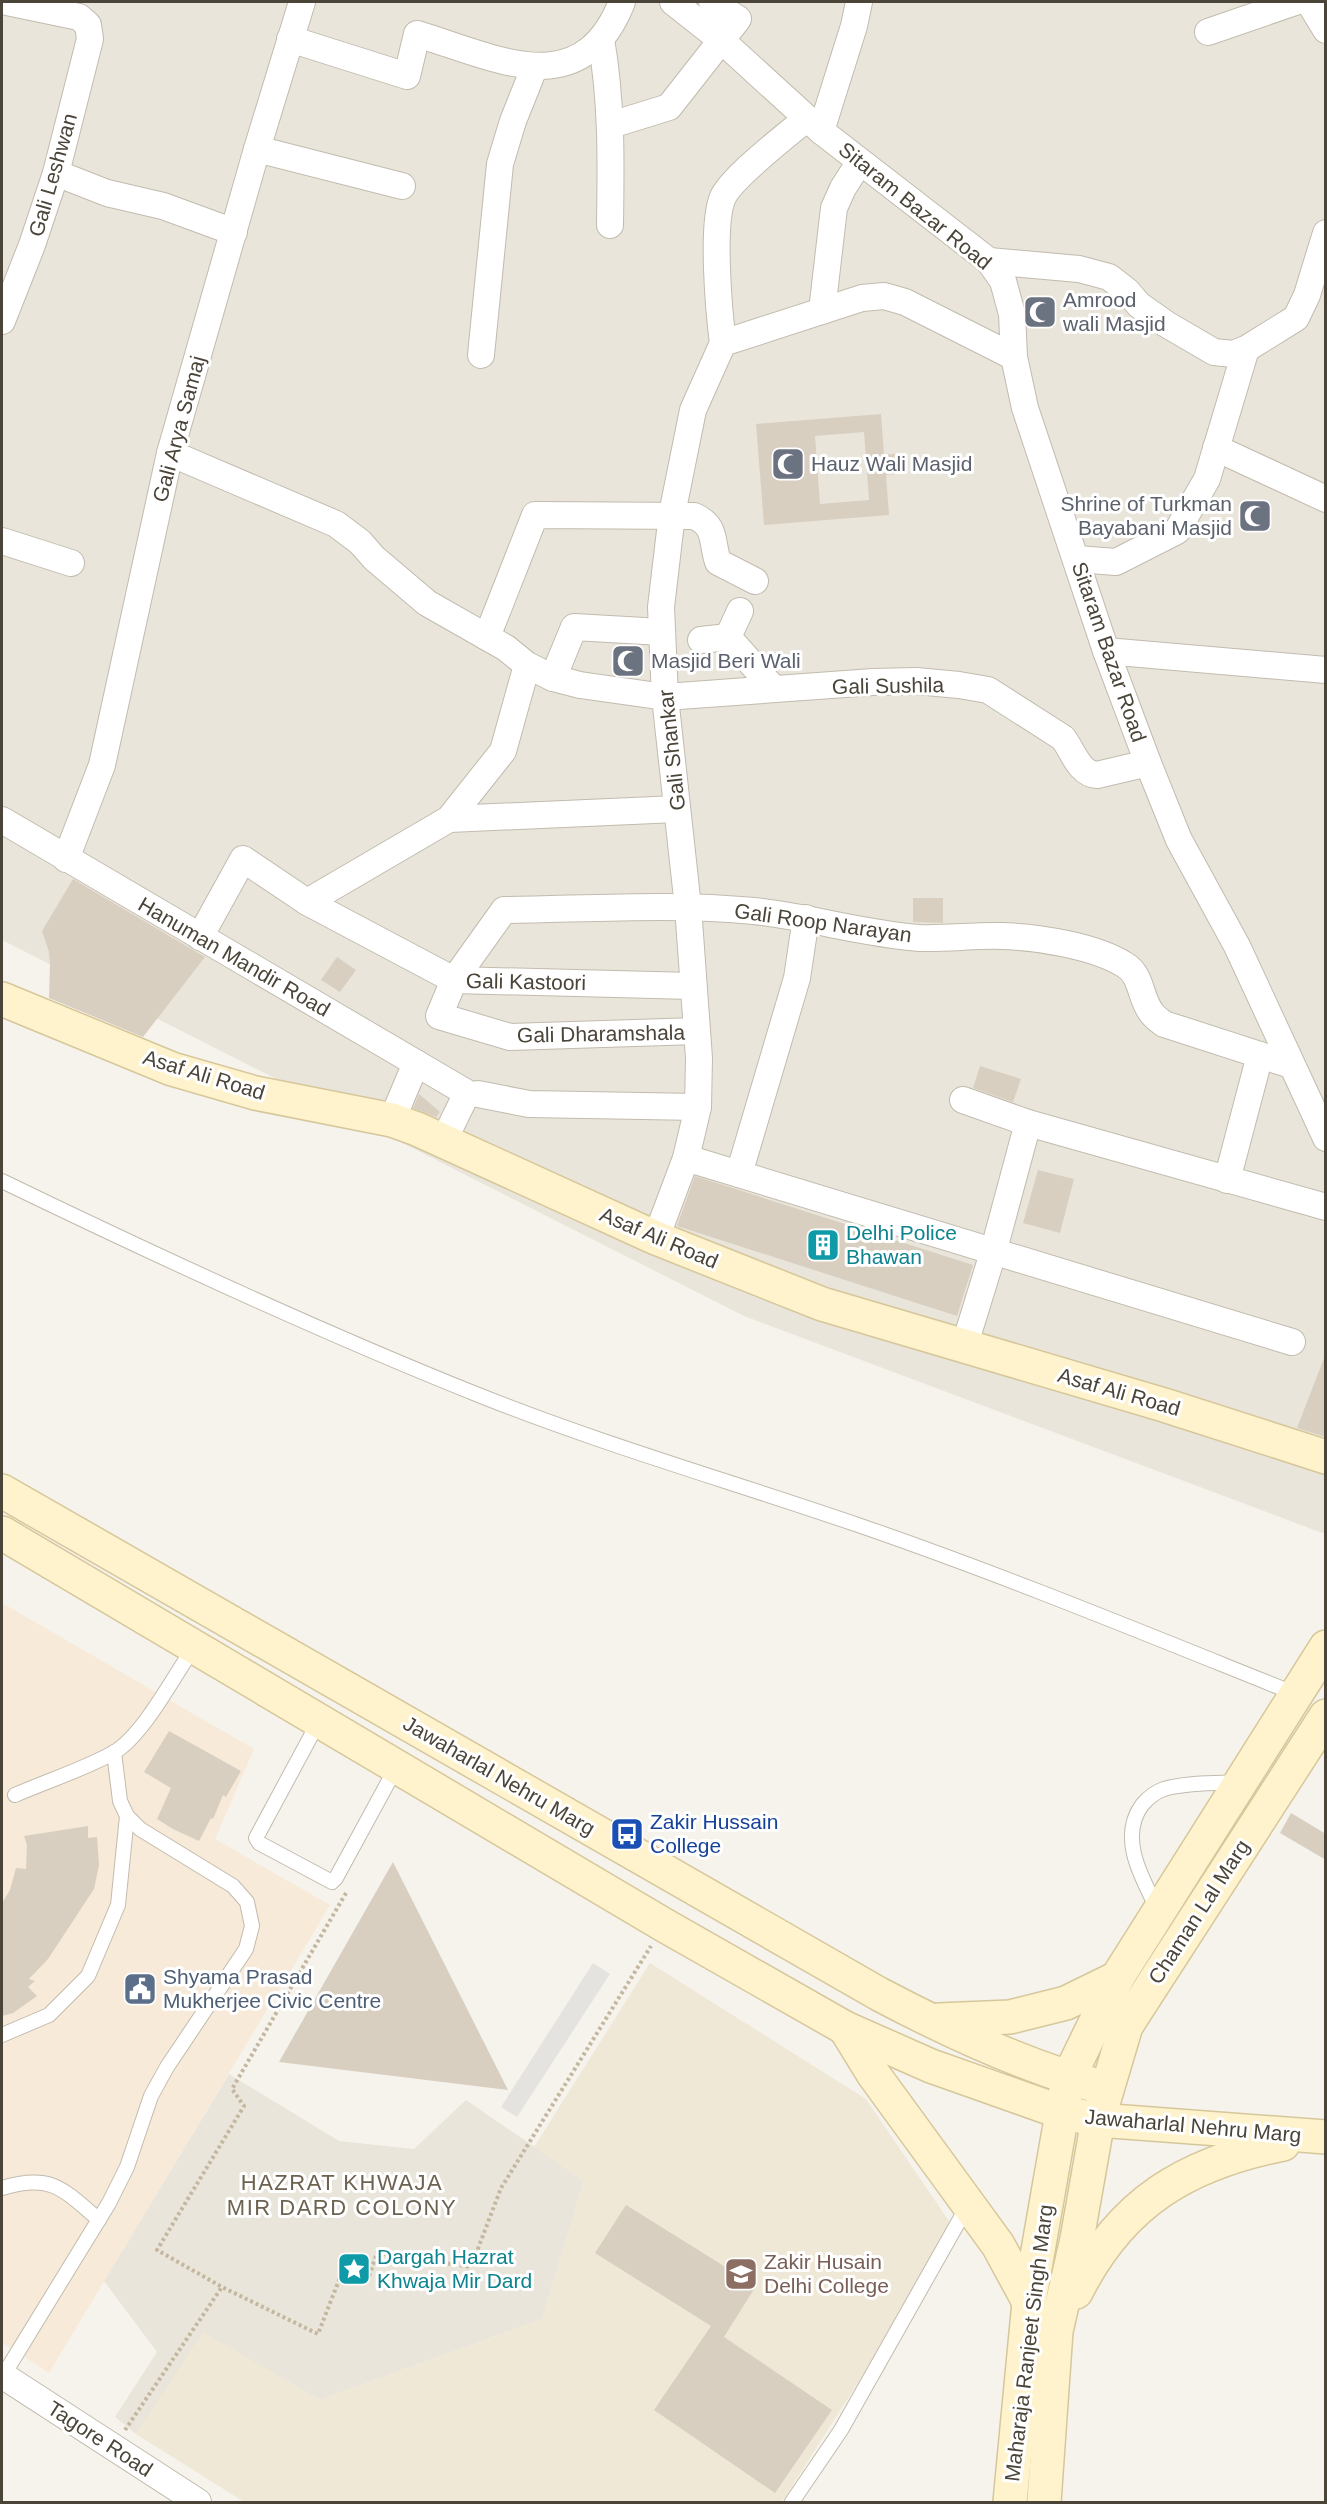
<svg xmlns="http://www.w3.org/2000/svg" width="1327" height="2504" viewBox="0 0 1327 2504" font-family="Arial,sans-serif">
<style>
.residential{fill:#eae5da}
.commercial{fill:#f7ead8}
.education{fill:#efe8d6}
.parking{fill:#e5e3e0}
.building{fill:#d8cfc1;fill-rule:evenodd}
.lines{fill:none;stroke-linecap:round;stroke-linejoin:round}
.lane-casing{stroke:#c2bbae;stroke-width:16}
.street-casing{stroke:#c2bbae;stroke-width:28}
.secondary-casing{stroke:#d6c79b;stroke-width:36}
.path{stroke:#c4b79f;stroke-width:4;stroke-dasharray:3 3;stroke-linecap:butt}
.lane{stroke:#fff;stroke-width:14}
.street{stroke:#fff;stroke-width:26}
.secondary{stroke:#fff3cd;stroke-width:33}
.labels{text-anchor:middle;stroke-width:6;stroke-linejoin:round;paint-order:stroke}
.street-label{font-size:21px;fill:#4b4439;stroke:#fff}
.worship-label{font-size:21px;fill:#5b616d;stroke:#fff;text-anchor:start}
.culture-label{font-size:21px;fill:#0d838f;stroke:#fff;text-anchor:start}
.transit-label{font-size:21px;fill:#164399;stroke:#fff;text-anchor:start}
.service-label{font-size:21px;fill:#4e5e75;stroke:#fff;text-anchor:start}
.education-label{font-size:21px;fill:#785e54;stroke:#fff;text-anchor:start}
.neighbourhood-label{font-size:22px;letter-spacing:1.5px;fill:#6e6250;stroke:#fff}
</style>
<rect width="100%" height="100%" fill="#f6f3ec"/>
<g class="residential">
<path d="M2 2H1325V1534L744 1316 2 940Z"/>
<path d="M229 2074 339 2141 414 2149 466 2100 584 2181 542 2319 320 2400 203 2333 136 2434 115 2417 157 2352 104 2281Z"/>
</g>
<path class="commercial" d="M2 1603 254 1749 215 1839 330 1905 49 2373 2 2342Z"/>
<path class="education" d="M650 1963 866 2099 955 2230 782 2502H244L136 2434 203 2332 320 2400 542 2319 584 2181 534 2147Z"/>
<path class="parking" d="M593 1963 610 1974 517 2117 501 2107Z"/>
<g class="building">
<path d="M881 414 884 455 904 453 906 473 886 475 889 515 764 525 756 424ZM864 432 869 500 820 504 815 436Z"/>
<path d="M73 879 205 957 143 1037 49 998 50 966 49 952 42 931Z"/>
<path d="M913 898H943V923L913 922Z"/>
<path d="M337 957 356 970 340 992 321 980Z"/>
<path d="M980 1066 1021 1079 1013 1102 973 1088Z"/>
<path d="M419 1094 440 1112 436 1117 413 1108Z"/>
<path d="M1038 1170 1074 1179 1060 1233 1023 1223Z"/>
<path d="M695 1176 973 1265 957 1316 677 1226Z"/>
<path d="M1324 1358H1326V1437L1297 1428Z"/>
<path d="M169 1731 241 1771 226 1797 223 1795 213 1819 211 1818 199 1841 173 1829 157 1819 171 1788 144 1772Z"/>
<path d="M1291 1813 1326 1834V1860L1280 1833Z"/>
<path d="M88 1826V1838L97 1837 99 1865 94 1889 48 1959 29 1979 35 1981 28 1987 37 1996 13 2013 2 2016V1903L10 1890 16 1868 26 1869 27 1845 24 1836Z"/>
<path d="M393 1862 508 2090 279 2062Z"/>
<path d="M626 2205 756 2286 724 2337 832 2410 775 2493 654 2410 711 2326 595 2253Z"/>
</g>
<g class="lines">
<defs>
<g id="lane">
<path d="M2 1181C159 1257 318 1331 481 1396 604 1445 733 1482 858 1525 1006 1576 1151 1636 1296 1694"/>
<path d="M319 1721 256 1838 259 1843 332 1882 336 1878 397 1766"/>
<path d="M15 1795C47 1781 82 1770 113 1753 143 1736 174 1676 194 1647"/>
<path d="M1158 1910C1142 1878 1118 1838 1142 1805 1148 1798 1155 1792 1164 1789 1188 1782 1214 1784 1238 1782"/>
<path d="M2 2035 49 2015 88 1976 118 1905 127 1816 120 1801 114 1752"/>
<path d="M2 2188C51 2173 63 2189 99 2220"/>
<path d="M3 2376 109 2203 127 2167 151 2096 167 2067 246 1949 252 1926 247 1902 233 1886 140 1829 127 1816"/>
<path d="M792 2502 841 2430 968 2205"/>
</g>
<g id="street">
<path d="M673 2 720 39 821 131 989 261 1003 281 1012 314 1014 357 1025 408 1106 651 1148 763 1179 840 1237 946 1326 1138"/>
<path d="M1309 2 1326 30"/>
<path d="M1208 32 1295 2"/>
<path d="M290 39 407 76 417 34C497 58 581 105 622 2"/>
<path d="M601 39C612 103 611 161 610 225"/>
<path d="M611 125 669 107 738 19 712 2"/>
<path d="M821 131 854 26 859 2"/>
<path d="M257 149 402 186"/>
<path d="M56 173 107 193 163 206 234 232"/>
<path d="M989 261 1079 269 1109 277 1127 291 1139 305 1166 324 1214 352 1233 354 1246 349 1296 318 1307 295 1326 233"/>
<path d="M822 311 834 208 843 188 859 163"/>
<path d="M2 321 32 245 56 173 90 39 88 25 79 17 7 2"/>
<path d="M723 343C719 313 711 223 723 197 732 177 787 135 806 119"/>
<path d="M481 355 500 164 513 121 535 66"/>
<path d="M1216 448 1326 499"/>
<path d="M170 453 336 524 360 542 374 558 427 603 506 648 527 665 553 678 580 685 665 697 873 682 916 681 959 685 988 690 1063 738C1073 751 1079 774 1097 775L1148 763"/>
<path d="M2 541 71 563"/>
<path d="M1077 559 1116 562 1177 531 1207 479 1246 349"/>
<path d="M740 611 728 637 774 689"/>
<path d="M487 637 535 515 694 516C717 526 711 541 718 562L755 581"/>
<path d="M701 640 728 637"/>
<path d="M1106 651 1326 670"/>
<path d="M553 678 574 627 662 632"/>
<path d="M449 819 677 809"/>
<path d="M2 820 467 1093 443 1142"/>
<path d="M66 859 102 765 170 453 257 149 302 2"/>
<path d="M307 902 454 980 693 986"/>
<path d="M200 937 243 859 307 902 449 819 503 751 527 665"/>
<path d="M697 1031 510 1037 439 1016 454 980 504 910C587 909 672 903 754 911 810 917 864 934 920 938 947 939 975 935 1002 936 1038 937 1095 946 1125 965 1142 975 1140 998 1151 1012 1154 1017 1160 1021 1164 1024L1291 1065"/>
<path d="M478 1094 529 1104 698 1107"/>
<path d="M963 1100 1028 1123 1326 1207"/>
<path d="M392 1120 416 1063"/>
<path d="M686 1158 1292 1342"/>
<path d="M739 1174 797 978 806 918"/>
<path d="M1227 1180 1260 1055"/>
<path d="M656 1238 686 1158 698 1107 699 1058 688 907 665 697 661 607 672 514 693 410 723 343 862 298 884 296 905 302 1014 357"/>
<path d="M964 1347 993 1253 1028 1123"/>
<path d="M2 2375 198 2502"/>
</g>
<g id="secondary">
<path d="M2 999 172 1069 255 1093 392 1120 417 1129 656 1238 822 1304 1164 1405 1326 1457"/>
<path d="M2 1491 879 1994C949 2031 1030 2069 1106 2088"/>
<path d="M2 1533 664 1925 845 2028 931 2066 1061 2112 1098 2120 1326 2137"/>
<path d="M939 2020 1010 2017 1066 2003 1117 1978"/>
<path d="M845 2028 874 2075 998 2245 1029 2302"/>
<path d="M1076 2292C1121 2202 1187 2163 1283 2144"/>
<path d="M1010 2502 1029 2302 1068 2079 1117 1978 1326 1647"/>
<path d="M1044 2502 1056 2331 1077 2239 1098 2120 1126 2026 1326 1716"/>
</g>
</defs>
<use href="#lane" class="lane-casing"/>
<use href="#street" class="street-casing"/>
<use href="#secondary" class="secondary-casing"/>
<g class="path">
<path d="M346 1893 232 2089 244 2106 157 2250 222 2287 318 2334 339 2280 367 2282 377 2253 471 2267 501 2188 651 1946"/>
<path d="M125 2430 222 2287"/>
</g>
<use href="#lane" class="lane"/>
<use href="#street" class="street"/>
<use href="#secondary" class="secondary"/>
</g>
<defs>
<symbol id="mosque-square" viewBox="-11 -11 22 22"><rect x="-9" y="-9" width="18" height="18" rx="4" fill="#6b7280" stroke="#fff"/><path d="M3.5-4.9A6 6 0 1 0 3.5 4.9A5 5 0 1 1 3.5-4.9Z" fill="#fff"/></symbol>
<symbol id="building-square" viewBox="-11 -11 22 22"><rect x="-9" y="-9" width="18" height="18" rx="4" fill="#0f9aa8" stroke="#fff"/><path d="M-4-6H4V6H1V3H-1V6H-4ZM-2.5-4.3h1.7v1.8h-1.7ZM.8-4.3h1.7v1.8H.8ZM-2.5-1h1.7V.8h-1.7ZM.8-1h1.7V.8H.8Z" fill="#fff"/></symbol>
<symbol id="bus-square" viewBox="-11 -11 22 22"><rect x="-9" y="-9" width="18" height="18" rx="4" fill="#1a4fb4" stroke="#fff"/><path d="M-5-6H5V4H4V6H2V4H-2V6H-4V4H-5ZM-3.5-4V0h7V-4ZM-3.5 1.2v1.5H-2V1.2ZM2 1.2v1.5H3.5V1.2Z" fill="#fff"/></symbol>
<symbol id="civic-square" viewBox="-11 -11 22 22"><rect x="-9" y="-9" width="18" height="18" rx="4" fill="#5c6f8a" stroke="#fff"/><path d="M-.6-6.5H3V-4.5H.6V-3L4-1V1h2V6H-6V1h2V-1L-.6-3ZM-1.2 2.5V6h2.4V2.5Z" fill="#fff"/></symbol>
<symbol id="sight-square" viewBox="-11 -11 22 22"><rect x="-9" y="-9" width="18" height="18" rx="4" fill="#0f9aa8" stroke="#fff"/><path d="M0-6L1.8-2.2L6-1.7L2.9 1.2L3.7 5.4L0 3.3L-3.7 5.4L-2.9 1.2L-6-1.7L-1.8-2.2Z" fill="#fff"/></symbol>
<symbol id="university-square" viewBox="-11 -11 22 22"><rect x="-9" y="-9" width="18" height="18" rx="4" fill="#8d6e63" stroke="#fff"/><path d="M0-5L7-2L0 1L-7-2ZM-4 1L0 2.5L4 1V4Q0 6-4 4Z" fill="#fff"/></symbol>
</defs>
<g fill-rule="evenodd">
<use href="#mosque-square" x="1021" y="293" width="38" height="38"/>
<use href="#mosque-square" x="769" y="445" width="38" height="38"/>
<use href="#mosque-square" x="1236" y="497" width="38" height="38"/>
<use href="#mosque-square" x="609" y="642" width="38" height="38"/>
<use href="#building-square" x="804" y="1226" width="38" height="38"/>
<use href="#bus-square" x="608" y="1815" width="38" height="38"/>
<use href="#civic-square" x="121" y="1970" width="38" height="38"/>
<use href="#sight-square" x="335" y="2250" width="38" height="38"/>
<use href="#university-square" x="722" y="2255" width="38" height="38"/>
</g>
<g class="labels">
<g class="street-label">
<text transform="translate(53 175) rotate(-74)" y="7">Gali Leshwan</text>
<text transform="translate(915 206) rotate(39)" y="7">Sitaram Bazar Road</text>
<text transform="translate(179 429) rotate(-75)" y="7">Gali Arya Samaj</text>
<text transform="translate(1109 652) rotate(71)" y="7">Sitaram Bazar Road</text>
<text transform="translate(888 686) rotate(-1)" y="7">Gali Sushila</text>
<text transform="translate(672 750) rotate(-96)" y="7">Gali Shankar</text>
<text transform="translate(823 923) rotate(8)" y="7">Gali Roop Narayan</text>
<text transform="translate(234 957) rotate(30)" y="7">Hanuman Mandir Road</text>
<text transform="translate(526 982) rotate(1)" y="7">Gali Kastoori</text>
<text transform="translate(601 1034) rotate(-1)" y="7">Gali Dharamshala</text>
<text transform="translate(204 1075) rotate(17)" y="7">Asaf Ali Road</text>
<text transform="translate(659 1238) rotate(23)" y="7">Asaf Ali Road</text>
<text transform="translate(1119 1392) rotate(16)" y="7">Asaf Ali Road</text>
<text transform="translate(499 1776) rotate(30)" y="7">Jawaharlal Nehru Marg</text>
<text transform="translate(1199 1912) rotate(-57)" y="7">Chaman Lal Marg</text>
<text transform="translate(1193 2126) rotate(5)" y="7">Jawaharlal Nehru Marg</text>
<text transform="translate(1029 2343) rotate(-83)" y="7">Maharaja Ranjeet Singh Marg</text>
<text transform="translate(100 2439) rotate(33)" y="7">Tagore Road</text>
</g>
<g class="worship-label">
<text x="1063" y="307">Amrood<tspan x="1063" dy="24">wali Masjid</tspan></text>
<text x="811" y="471">Hauz Wali Masjid</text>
<text x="1232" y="511" text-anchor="end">Shrine of Turkman<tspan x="1232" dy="24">Bayabani Masjid</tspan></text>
<text x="651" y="668">Masjid Beri Wali</text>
</g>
<g class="culture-label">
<text x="846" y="1240">Delhi Police<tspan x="846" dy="24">Bhawan</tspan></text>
<text x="377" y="2264">Dargah Hazrat<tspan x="377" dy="24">Khwaja Mir Dard</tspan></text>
</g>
<g class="transit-label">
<text x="650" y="1829">Zakir Hussain<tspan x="650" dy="24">College</tspan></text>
</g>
<g class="service-label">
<text x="163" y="1984">Shyama Prasad<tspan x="163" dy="24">Mukherjee Civic Centre</tspan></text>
</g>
<g class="education-label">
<text x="764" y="2269">Zakir Husain<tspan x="764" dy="24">Delhi College</tspan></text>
</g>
<g class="neighbourhood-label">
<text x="342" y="2190">HAZRAT KHWAJA<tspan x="342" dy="25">MIR DARD COLONY</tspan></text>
</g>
</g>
<rect width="1327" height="2504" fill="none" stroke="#4b4439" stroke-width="6"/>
</svg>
